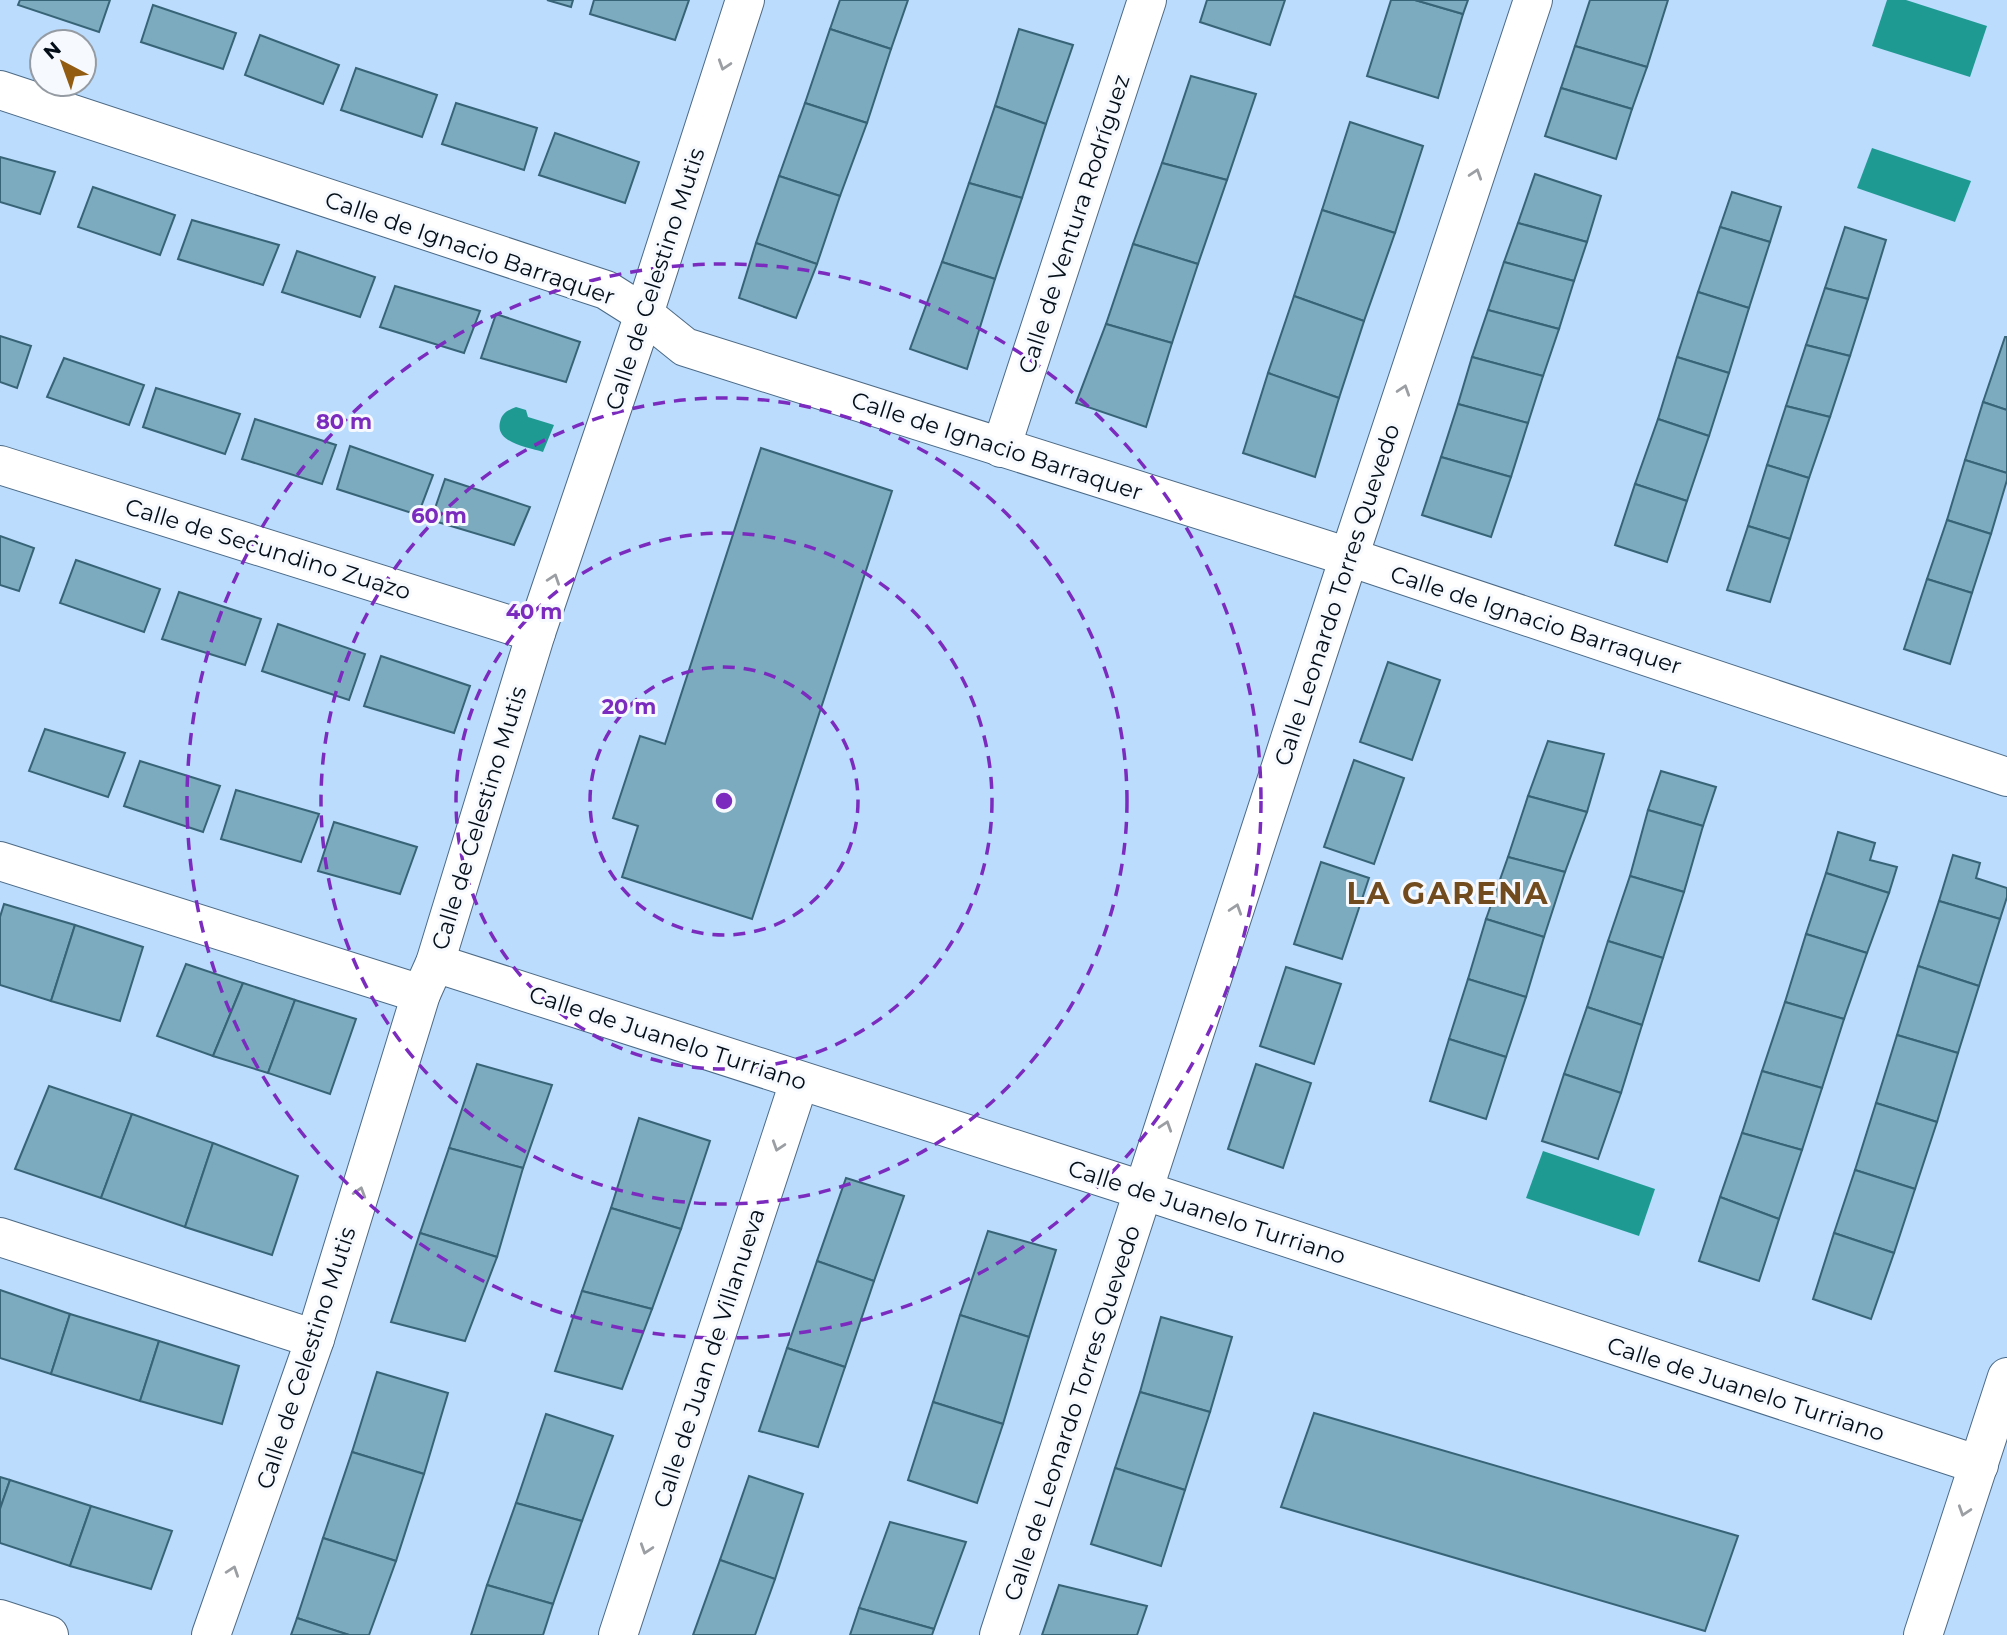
<svg xmlns="http://www.w3.org/2000/svg" width="2007" height="1635" viewBox="0 0 2007 1635" font-family="Montserrat,sans-serif">
<style>
.water{fill:#1f9a92}
.building{fill:#7caabe;stroke:#386477;stroke-width:2}
.lines{fill:none;stroke-linecap:round;stroke-linejoin:round}
.minor-casing{stroke:#4c6a86;stroke-width:40}
.minor{stroke:#fff;stroke-width:38}
.oneway{stroke:#9b9fa3}
.ring{fill:none;stroke:#7b2cbf;stroke-width:3.5;stroke-dasharray:12 9}
.labels{text-anchor:middle;stroke-width:6;stroke-linejoin:round;paint-order:stroke}
.street-label{font-size:23px;fill:#040e19;stroke:#f6f9fd}
.district-label{font-size:30px;font-weight:bold;letter-spacing:2px;fill:#714b1d;stroke:#f6f9fd}
.centre{fill:#7b2cbf;stroke:#f6f9fd;stroke-width:3.5}
.ring-label{font-size:21px;text-anchor:middle;font-weight:bold;fill:#7b2cbf;stroke:#f6f9fd;stroke-width:6;stroke-linejoin:round;paint-order:stroke}
</style>
<rect width="100%" height="100%" fill="#bbdcfd"/>
<g class="water">
<path d="M1887 0H1906L1987 26 1970 77 1872 46Z"/>
<path d="M1872 148 1971 181 1955 222 1857 188Z"/>
<path d="M516 407 526 410 528 417 554 425 543 452C528 447 495 443 500 422 502 413 508 410 516 407Z"/>
<path d="M1543 1151 1655 1189 1639 1236 1526 1198Z"/>
</g>
<g class="building">
<path d="M20 0H110L99 32 18 5Z"/>
<path d="M547 0H573L571 7Z"/>
<path d="M594 0H689L675 40 590 14Z"/>
<path d="M840 0H908L891 49 830 29Z"/>
<path d="M1207 0H1285L1270 45 1200 22Z"/>
<path d="M1391 0H1415L1463 14 1438 98 1367 76Z"/>
<path d="M1415 0H1468L1463 14Z"/>
<path d="M1590 0H1668L1647 67 1575 46Z"/>
<path d="M153 5 236 33 223 69 141 42Z"/>
<path d="M830 29 891 49 867 123 805 103Z"/>
<path d="M1019 29 1073 45 1046 124 995 106Z"/>
<path d="M260 35 339 65 323 104 245 75Z"/>
<path d="M1575 46 1647 67 1632 109 1561 88Z"/>
<path d="M356 68 437 95 422 137 341 110Z"/>
<path d="M1191 76 1256 94 1227 180 1162 163Z"/>
<path d="M1561 88 1632 109 1616 159 1545 136Z"/>
<path d="M456 103 537 128 524 170 442 144Z"/>
<path d="M805 103 867 123 840 196 779 176Z"/>
<path d="M995 106 1046 124 1022 198 969 183Z"/>
<path d="M1350 122 1423 146 1395 233 1322 210Z"/>
<path d="M555 133 639 162 625 203 539 175Z"/>
<path d="M0 157 55 172 40 214 0 202Z"/>
<path d="M1162 163 1227 180 1198 264 1133 244Z"/>
<path d="M1535 174 1601 196 1587 242 1518 223Z"/>
<path d="M779 176 840 196 817 264 756 243Z"/>
<path d="M969 183 1022 198 995 279 942 262Z"/>
<path d="M93 187 175 215 160 255 78 227Z"/>
<path d="M1732 192 1781 207 1770 242 1720 227Z"/>
<path d="M1322 210 1395 233 1364 321 1294 296Z"/>
<path d="M192 220 279 245 263 285 178 259Z"/>
<path d="M1518 223 1587 242 1574 281 1504 262Z"/>
<path d="M1720 227 1770 242 1749 308 1698 292Z"/>
<path d="M1845 227 1886 240 1868 299 1825 288Z"/>
<path d="M756 243 817 264 796 318 739 298Z"/>
<path d="M1133 244 1198 264 1172 343 1106 324Z"/>
<path d="M297 251 375 277 360 317 282 292Z"/>
<path d="M942 262 995 279 967 369 910 349Z"/>
<path d="M1504 262 1574 281 1559 329 1488 310Z"/>
<path d="M395 286 480 311 464 353 380 327Z"/>
<path d="M1825 288 1868 299 1850 356 1806 345Z"/>
<path d="M1698 292 1749 308 1729 373 1677 357Z"/>
<path d="M1294 296 1364 321 1339 398 1268 373Z"/>
<path d="M1488 310 1559 329 1543 376 1472 357Z"/>
<path d="M496 314 580 342 566 382 481 358Z"/>
<path d="M1106 324 1172 343 1146 427 1076 403Z"/>
<path d="M0 336 31 346 17 388 0 382Z"/>
<path d="M2005 337H2007V410L1983 402Z"/>
<path d="M1806 345 1850 356 1830 417 1786 406Z"/>
<path d="M1472 357 1543 376 1528 423 1458 404Z"/>
<path d="M1677 357 1729 373 1709 436 1658 419Z"/>
<path d="M64 358 144 385 129 425 47 397Z"/>
<path d="M1268 373 1339 398 1315 477 1243 453Z"/>
<path d="M156 388 240 414 225 454 143 427Z"/>
<path d="M1983 402 2007 410V473L1965 460Z"/>
<path d="M1458 404 1528 423 1511 477 1441 457Z"/>
<path d="M1786 406 1830 417 1809 478 1767 465Z"/>
<path d="M255 419 336 445 322 484 242 459Z"/>
<path d="M1658 419 1709 436 1687 501 1635 484Z"/>
<path d="M350 446 433 475 418 515 337 489Z"/>
<path d="M761 448 892 491 752 919 622 877 638 826 613 818 640 736 665 744Z"/>
<path d="M1441 457 1511 477 1491 537 1422 515Z"/>
<path d="M1965 460 2007 473V480L1991 534 1947 520Z"/>
<path d="M1767 465 1809 478 1790 539 1748 526Z"/>
<path d="M445 479 530 507 514 545 431 520Z"/>
<path d="M1635 484 1687 501 1667 562 1615 545Z"/>
<path d="M1947 520 1991 534 1972 593 1927 579Z"/>
<path d="M1748 526 1790 539 1770 602 1727 590Z"/>
<path d="M0 536 34 548 19 591 0 585Z"/>
<path d="M76 560 160 589 144 632 60 603Z"/>
<path d="M1927 579 1972 593 1950 664 1904 649Z"/>
<path d="M179 592 261 619 245 665 162 639Z"/>
<path d="M278 624 365 654 349 700 262 671Z"/>
<path d="M381 656 470 686 454 733 364 706Z"/>
<path d="M1388 662 1440 680 1412 760 1360 742Z"/>
<path d="M45 729 125 753 108 797 29 771Z"/>
<path d="M1548 741 1604 754 1587 812 1528 796Z"/>
<path d="M1354 760 1404 778 1374 864 1324 847Z"/>
<path d="M140 761 220 786 203 832 124 806Z"/>
<path d="M1661 771 1716 787 1703 826 1648 810Z"/>
<path d="M236 790 319 814 301 862 221 839Z"/>
<path d="M1528 796 1587 812 1565 872 1508 857Z"/>
<path d="M1648 810 1703 826 1684 892 1630 876Z"/>
<path d="M334 822 417 847 400 894 318 871Z"/>
<path d="M1838 832 1875 843 1870 860 1897 867 1889 893 1826 873Z"/>
<path d="M1953 855 1980 863 1976 878 2007 888V897L2000 919 1939 901Z"/>
<path d="M1508 857 1565 872 1544 937 1486 919Z"/>
<path d="M1321 862 1369 878 1342 959 1294 944Z"/>
<path d="M1826 873 1889 893 1867 953 1806 934Z"/>
<path d="M1630 876 1684 892 1663 958 1608 941Z"/>
<path d="M1939 901 2000 919 1979 986 1918 966Z"/>
<path d="M4 904 75 925 51 1001 0 985V917Z"/>
<path d="M1486 919 1544 937 1526 997 1468 979Z"/>
<path d="M75 925 143 947 120 1021 51 1001Z"/>
<path d="M1806 934 1867 953 1844 1019 1785 1002Z"/>
<path d="M1608 941 1663 958 1642 1025 1587 1007Z"/>
<path d="M186 964 243 983 213 1056 157 1036Z"/>
<path d="M1918 966 1979 986 1958 1053 1897 1035Z"/>
<path d="M1286 967 1341 984 1314 1064 1260 1046Z"/>
<path d="M1468 979 1526 997 1506 1057 1449 1039Z"/>
<path d="M243 983 295 1000 268 1073 213 1056Z"/>
<path d="M295 1000 356 1019 330 1094 268 1073Z"/>
<path d="M1785 1002 1844 1019 1822 1088 1762 1071Z"/>
<path d="M1587 1007 1642 1025 1621 1093 1564 1074Z"/>
<path d="M1897 1035 1958 1053 1937 1122 1876 1103Z"/>
<path d="M1449 1039 1506 1057 1486 1119 1430 1101Z"/>
<path d="M477 1064 552 1085 523 1168 449 1148Z"/>
<path d="M1256 1064 1311 1083 1283 1168 1228 1149Z"/>
<path d="M1762 1071 1822 1088 1802 1150 1742 1133Z"/>
<path d="M1564 1074 1621 1093 1598 1159 1542 1141Z"/>
<path d="M49 1086 132 1114 101 1198 15 1169Z"/>
<path d="M1876 1103 1937 1122 1915 1189 1855 1170Z"/>
<path d="M132 1114 213 1143 185 1227 101 1198Z"/>
<path d="M639 1118 710 1141 681 1229 611 1208Z"/>
<path d="M1742 1133 1802 1150 1779 1219 1720 1197Z"/>
<path d="M213 1143 298 1176 272 1255 185 1227Z"/>
<path d="M449 1148 523 1168 497 1257 420 1233Z"/>
<path d="M1855 1170 1915 1189 1894 1253 1834 1233Z"/>
<path d="M846 1178 904 1196 874 1281 817 1261Z"/>
<path d="M1720 1197 1779 1219 1759 1281 1699 1261Z"/>
<path d="M611 1208 681 1229 652 1309 582 1291Z"/>
<path d="M988 1231 1056 1250 1029 1337 960 1315Z"/>
<path d="M420 1233 497 1257 465 1341 391 1322Z"/>
<path d="M1834 1233 1894 1253 1871 1319 1813 1299Z"/>
<path d="M817 1261 874 1281 845 1367 787 1348Z"/>
<path d="M0 1290 70 1314 51 1374 0 1358Z"/>
<path d="M582 1291 652 1309 622 1389 555 1371Z"/>
<path d="M70 1314 159 1341 140 1401 51 1374Z"/>
<path d="M960 1315 1029 1337 1003 1424 933 1402Z"/>
<path d="M1161 1317 1232 1337 1210 1412 1140 1392Z"/>
<path d="M159 1341 239 1366 222 1424 140 1401Z"/>
<path d="M787 1348 845 1367 818 1447 759 1431Z"/>
<path d="M377 1372 448 1393 424 1474 352 1452Z"/>
<path d="M1140 1392 1210 1412 1185 1490 1115 1468Z"/>
<path d="M933 1402 1003 1424 977 1503 908 1480Z"/>
<path d="M1314 1413 1738 1536 1705 1631 1281 1507Z"/>
<path d="M546 1414 613 1436 582 1521 516 1503Z"/>
<path d="M352 1452 424 1474 396 1561 323 1538Z"/>
<path d="M1115 1468 1185 1490 1161 1566 1091 1544Z"/>
<path d="M749 1476 803 1494 775 1579 720 1560Z"/>
<path d="M0 1477 10 1480 0 1509Z"/>
<path d="M10 1480 91 1506 70 1566 0 1543V1509Z"/>
<path d="M516 1503 582 1521 553 1604 487 1585Z"/>
<path d="M91 1506 172 1531 151 1589 70 1566Z"/>
<path d="M890 1522 966 1542 934 1629 859 1608Z"/>
<path d="M323 1538 396 1561 369 1635H349L297 1618Z"/>
<path d="M720 1560 775 1579 755 1635H693Z"/>
<path d="M487 1585 553 1604 543 1635H471Z"/>
<path d="M1059 1585 1147 1606 1137 1635H1042Z"/>
<path d="M859 1608 934 1629 932 1635H850Z"/>
<path d="M297 1618 349 1635H291Z"/>
</g>
<g class="lines">
<defs>
<g id="minor">
<path d="M0 90 606 290 644 314 685 347 1349 557 2007 777"/>
<path d="M1001 448 1147 0"/>
<path d="M0 465 536 633"/>
<path d="M0 861 421 994"/>
<path d="M435 963 1145 1191 1979 1465"/>
<path d="M0 1237 315 1339"/>
<path d="M0 1619 49 1635"/>
<path d="M211 1635 315 1339 421 994 435 963 536 633 644 314 745 0"/>
<path d="M618 1635 799 1082"/>
<path d="M999 1635 1349 557 1533 0"/>
<path d="M1923 1635 2007 1377"/>
</g>
</defs>
<use href="#minor" class="minor-casing"/>
<use href="#minor" class="minor"/>
</g>
<defs><path id="oneway-chevron" d="M-2-3.5L2.5 0L-2 3.5" fill="none" stroke-width="1.6" stroke-linecap="round" stroke-linejoin="round" transform="scale(1.75)"/></defs>
<g class="oneway">
<use href="#oneway-chevron" transform="translate(724 65) rotate(108)"/>
<use href="#oneway-chevron" transform="translate(1476 174) rotate(-72)"/>
<use href="#oneway-chevron" transform="translate(1404 390) rotate(-72)"/>
<use href="#oneway-chevron" transform="translate(554 579) rotate(-71)"/>
<use href="#oneway-chevron" transform="translate(1236 909) rotate(-72)"/>
<use href="#oneway-chevron" transform="translate(1166 1126) rotate(-72)"/>
<use href="#oneway-chevron" transform="translate(778 1146) rotate(108)"/>
<use href="#oneway-chevron" transform="translate(360 1192) rotate(-73)"/>
<use href="#oneway-chevron" transform="translate(1964 1511) rotate(108)"/>
<use href="#oneway-chevron" transform="translate(646 1549) rotate(108)"/>
<use href="#oneway-chevron" transform="translate(233 1571) rotate(-71)"/>
</g>
<g class="ring">
<circle cx="724" cy="801" r="134"/>
<circle cx="724" cy="801" r="268"/>
<circle cx="724" cy="801" r="403"/>
<circle cx="724" cy="801" r="537"/>
</g>
<g class="labels">
<g class="street-label">
<text transform="translate(1074 224) rotate(-72)" y="8">Calle de Ventura Rodríguez</text>
<text transform="translate(470 248) rotate(19)" y="8">Calle de Ignacio Barraquer</text>
<text transform="translate(655 279) rotate(-72)" y="8">Calle de Celestino Mutis</text>
<text transform="translate(997 446) rotate(18)" y="8">Calle de Ignacio Barraquer</text>
<text transform="translate(268 549) rotate(17)" y="8">Calle de Secundino Zuazo</text>
<text transform="translate(1337 595) rotate(-72)" y="8">Calle Leonardo Torres Quevedo</text>
<text transform="translate(1536 620) rotate(18)" y="8">Calle de Ignacio Barraquer</text>
<text transform="translate(479 818) rotate(-73)" y="8">Calle de Celestino Mutis</text>
<text transform="translate(668 1038) rotate(18)" y="8">Calle de Juanelo Turriano</text>
<text transform="translate(1207 1212) rotate(18)" y="8">Calle de Juanelo Turriano</text>
<text transform="translate(306 1358) rotate(-72)" y="8">Calle de Celestino Mutis</text>
<text transform="translate(709 1358) rotate(-72)" y="8">Calle de Juan de Villanueva</text>
<text transform="translate(1746 1389) rotate(18)" y="8">Calle de Juanelo Turriano</text>
<text transform="translate(1072 1413) rotate(-72)" y="8">Calle de Leonardo Torres Quevedo</text>
</g>
<g class="district-label">
<text x="1448" y="904">LA GARENA</text>
</g>
</g>
<circle cx="724" cy="801" r="10" class="centre"/>
<g class="ring-label">
<text x="344" y="429">80 m</text>
<text x="439" y="523">60 m</text>
<text x="534" y="619">40 m</text>
<text x="629" y="714">20 m</text>
</g>
<g transform="translate(63 63) rotate(319)"><circle r="33" fill="#f6f9fd" stroke="#959ba2" stroke-width="2"/>
<path d="M0-5L12 26L0 18L-12 26Z" fill="#925c12"/>
<text y="-10" font-size="19" font-weight="bold" text-anchor="middle" fill="#040e19">N</text>
</g>
</svg>
